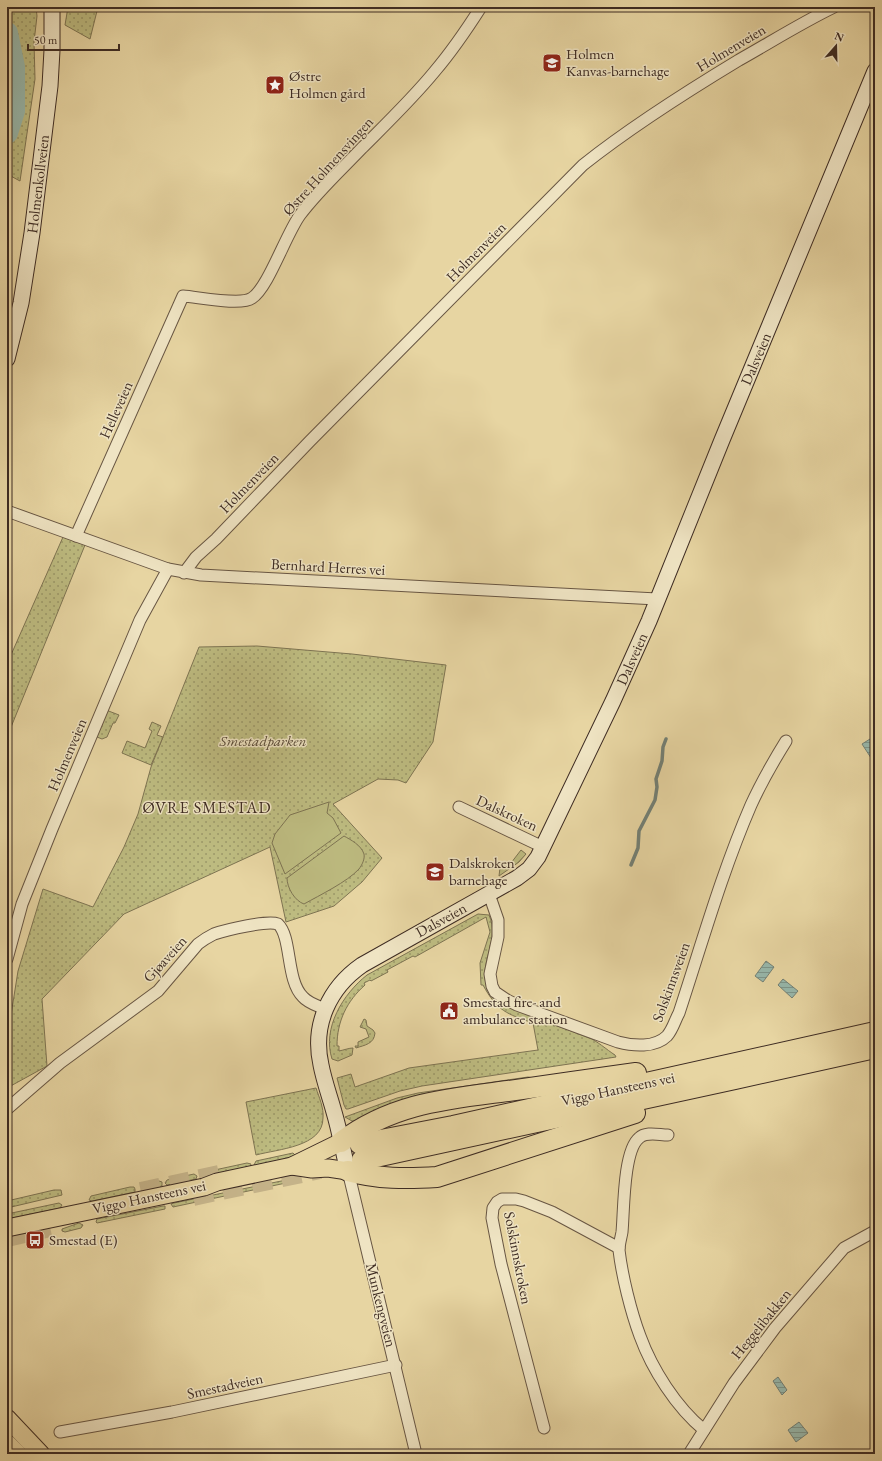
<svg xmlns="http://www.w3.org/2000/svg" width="882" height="1461" viewBox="0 0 882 1461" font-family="'EB Garamond',serif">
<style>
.grass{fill:url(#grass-dots);stroke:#7e7452}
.garden{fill:url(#garden-furrows);stroke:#7e7452}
.pitch{fill:#bdbb80;stroke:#7e7452}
.water{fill:url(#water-rules);stroke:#738075}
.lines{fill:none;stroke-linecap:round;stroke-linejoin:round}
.stream{stroke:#738075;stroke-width:3.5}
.river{stroke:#97b8ac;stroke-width:22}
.highway-tunnel{stroke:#c5b389;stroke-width:20;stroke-dasharray:20 10;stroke-linecap:butt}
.street-casing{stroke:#685643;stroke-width:13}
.secondary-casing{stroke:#3e2c23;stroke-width:17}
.primary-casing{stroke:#3e2c23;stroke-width:19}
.highway-casing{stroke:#3e2c23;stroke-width:22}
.street{stroke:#efe4c3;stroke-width:11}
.secondary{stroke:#efe4c3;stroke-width:15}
.primary{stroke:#e7d5a2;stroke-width:17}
.highway{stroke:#e7d5a2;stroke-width:20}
.labels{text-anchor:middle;stroke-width:3;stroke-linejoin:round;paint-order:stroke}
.street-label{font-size:15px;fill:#3e2c23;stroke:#efe4c3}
.poi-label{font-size:15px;fill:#3e2c23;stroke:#efe4c3;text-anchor:start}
.park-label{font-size:15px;font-style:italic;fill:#574936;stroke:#efe4c3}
.neighbourhood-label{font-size:16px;letter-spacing:1px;fill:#3e2c23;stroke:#efe4c3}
</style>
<defs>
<pattern id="grass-dots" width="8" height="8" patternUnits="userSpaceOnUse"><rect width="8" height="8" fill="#bdbb80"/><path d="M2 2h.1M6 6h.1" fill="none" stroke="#9b9868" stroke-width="1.8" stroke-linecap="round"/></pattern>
<pattern id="garden-furrows" width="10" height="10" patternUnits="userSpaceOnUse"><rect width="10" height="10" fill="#bdbb80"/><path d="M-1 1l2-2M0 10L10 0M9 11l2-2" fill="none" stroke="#9b9868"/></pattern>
<pattern id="water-rules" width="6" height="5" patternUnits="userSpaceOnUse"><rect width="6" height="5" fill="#97b8ac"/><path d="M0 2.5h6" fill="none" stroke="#7d968c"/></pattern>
</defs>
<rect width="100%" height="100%" fill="#e7d5a2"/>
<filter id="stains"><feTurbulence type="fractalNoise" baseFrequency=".005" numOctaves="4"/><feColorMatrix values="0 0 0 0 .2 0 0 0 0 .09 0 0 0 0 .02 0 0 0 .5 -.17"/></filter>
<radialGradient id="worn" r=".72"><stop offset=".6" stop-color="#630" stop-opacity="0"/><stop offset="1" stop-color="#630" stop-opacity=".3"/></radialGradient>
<g class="grass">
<path d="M7 7H36L37 16 34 42 35 79 20 181 7 174V121L17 116 20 74 7 58Z"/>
<path d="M68 7H98L90 39 65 25Z"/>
<path d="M63 537 85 545 7 737V664Z"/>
<path d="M257 646 352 654 446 665 433 742 406 783 398 780 378 779 333 804 382 858 362 882 334 906 286 922 270 847 124 914 42 999 47 1066 7 1088V1040L18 971 43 889 93 907 124 847 138 814 151 767 199 647Z"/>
<path d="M106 710 119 715 115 723H113L107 737 102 739 97 737 96 734Z"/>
<path d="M152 722 161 726 157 735 163 737 151 765 122 753 127 741 145 748 152 731 149 729Z"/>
<path d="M478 914 489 915C500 940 480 960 486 984 487 990 491 996 495 1000 506 1008 519 1011 532 1016 551 1023 570 1031 589 1038 596 1040 607 1050 615 1055L616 1057 422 1086 400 1091 348 1109H346L344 1105 337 1078 351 1074 355 1087 409 1068 538 1050 533 1023C507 1014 497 1011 483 985H481L480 963 490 932 486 917 415 957 413 956 387 970 388 972 371 981 370 980 364 983 365 985C347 1001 337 1021 337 1046H339V1051C344 1050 349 1048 353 1048L352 1055 338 1061 332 1059C322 1028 343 994 367 975Z"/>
<path d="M364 1019 366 1020 367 1026 373 1030 375 1033C374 1044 365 1045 356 1048L355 1046H358V1042L369 1037 366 1029 360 1027Z"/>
<path d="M528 1077 534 1078 357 1121H352L345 1117 397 1098 418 1093Z"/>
<path d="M316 1088C319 1097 324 1108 323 1118 323 1147 278 1149 256 1155L246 1102Z"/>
<path d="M293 1153 295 1155 294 1158 255 1166 254 1165 256 1161Z"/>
<path d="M247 1163 251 1164 250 1167 210 1176 208 1174 210 1171Z"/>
<path d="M194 1174 197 1176 196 1179 167 1185 165 1183 167 1180Z"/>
<path d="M296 1178 300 1180 173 1207 171 1204 174 1203Z"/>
<path d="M159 1181 162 1182V1186L146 1190 143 1188 145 1184Z"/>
<path d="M130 1187H134L135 1189V1192L92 1201 89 1200 91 1196Z"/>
<path d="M54 1190H61L62 1195 7 1208V1201Z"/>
<path d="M59 1203 62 1205 60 1208 7 1219V1214Z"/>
<path d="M163 1206H165V1209L97 1223 96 1222 97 1219Z"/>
<path d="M79 1223 83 1225 81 1228 65 1232 62 1231V1229Z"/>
</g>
<path class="garden" d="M521 850 526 854 519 862 499 876 500 868 511 863Z"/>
<g class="pitch">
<path d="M329 802 327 813 333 818 341 833 285 874 272 843 275 834 290 815Z"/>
<path d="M344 836C351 840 361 845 364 854 365 859 362 865 359 869 347 882 320 895 304 904 295 901 287 888 287 878Z"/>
</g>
<g class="water">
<path d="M870 739 875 746V759L873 761 862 744Z"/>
<path d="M766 961 774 967 763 982 755 976Z"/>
<path d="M783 979 798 991 792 998 778 985Z"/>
<path d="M778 1377 787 1390 782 1395 773 1381Z"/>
<path d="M799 1422 808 1433 796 1442 788 1430Z"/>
</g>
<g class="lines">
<path class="stream" d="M631 865 638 848 639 831 655 800 657 787 656 779 662 761 663 747 666 739"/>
<path class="river" d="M7 33 14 67V111L7 133"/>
<g class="highway-tunnel">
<path d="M141 1192 229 1173"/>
<path d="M193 1196 320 1169"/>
<path d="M7 1237 50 1227"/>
</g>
<defs>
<g id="street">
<path d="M7 511 168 569 201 575 657 599"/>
<path d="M76 536 183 296C198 297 241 306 252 298 268 288 286 234 300 215 318 191 341 170 362 148 387 123 413 98 435 71 452 51 467 29 481 7"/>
<path d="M184 573 196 557 216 539 310 441 583 165C632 126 686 92 739 60 771 42 801 23 834 7"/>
<path d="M459 807 543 847"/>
<path d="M489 894 498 920V937L490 974 492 986 495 992 507 1000 517 1005 618 1042C633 1046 655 1048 667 1036 673 1029 675 1020 679 1013 702 943 722 872 751 805 761 783 773 762 786 741"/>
<path d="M7 959 22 904 52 829 140 620 168 569"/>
<path d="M7 1109 60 1063 158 991 198 944C203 940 208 937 214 934 226 930 267 920 278 924 292 937 286 981 303 997 308 1003 318 1006 325 1009"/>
<path d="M668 1135C659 1135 646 1131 639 1138 623 1151 624 1212 622 1232 621 1238 619 1244 619 1250 622 1276 631 1312 640 1336 652 1369 676 1407 704 1430"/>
<path d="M348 1171 416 1454"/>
<path d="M544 1428 501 1264 492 1218 493 1208 497 1202 502 1199H516L524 1201 552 1212 619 1248"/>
<path d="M60 1432 172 1412 396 1365"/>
<path d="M689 1454 734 1383 775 1328 844 1248 875 1231"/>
</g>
<g id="secondary">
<path d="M7 359 21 303 32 233 50 86 52 50V7"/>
<path d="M348 1171C343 1152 340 1132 334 1112 330 1097 324 1081 321 1065 312 1025 329 988 362 965L517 878 529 869 538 857 613 701 649 621 722 440 875 71"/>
</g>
<g id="primary">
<path d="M292 1166 312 1169 328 1168 348 1171"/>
<path d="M7 1228 204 1187 217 1182 292 1166 341 1142"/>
<path d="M7 1418 41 1454"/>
<path d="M7 1443 18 1454"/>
</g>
<g id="highway">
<path d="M341 1142C393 1103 447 1099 508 1091 551 1085 593 1079 636 1073"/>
<path d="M360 1144 453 1126 875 1032"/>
<path d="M362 1160 735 1079 875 1048"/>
<path d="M348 1171C378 1179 406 1179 437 1177L635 1113"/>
</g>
</defs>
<use href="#street" class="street-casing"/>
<use href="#secondary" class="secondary-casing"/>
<use href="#primary" class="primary-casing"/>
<use href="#highway" class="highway-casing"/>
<use href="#street" class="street"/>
<use href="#secondary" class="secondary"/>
<use href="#primary" class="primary"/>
<use href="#highway" class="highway"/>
</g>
<defs>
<symbol id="school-square" viewBox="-11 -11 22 22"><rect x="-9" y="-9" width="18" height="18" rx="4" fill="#8f2418" stroke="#efe4c3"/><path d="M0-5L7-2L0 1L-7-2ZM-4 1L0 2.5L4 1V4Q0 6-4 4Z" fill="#fff"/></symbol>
<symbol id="sight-square" viewBox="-11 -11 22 22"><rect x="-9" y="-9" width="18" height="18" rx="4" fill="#8f2418" stroke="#efe4c3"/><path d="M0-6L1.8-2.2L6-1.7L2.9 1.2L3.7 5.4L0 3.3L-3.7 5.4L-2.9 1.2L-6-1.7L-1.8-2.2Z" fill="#fff"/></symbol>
<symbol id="civic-square" viewBox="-11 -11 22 22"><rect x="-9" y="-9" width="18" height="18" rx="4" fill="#8f2418" stroke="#efe4c3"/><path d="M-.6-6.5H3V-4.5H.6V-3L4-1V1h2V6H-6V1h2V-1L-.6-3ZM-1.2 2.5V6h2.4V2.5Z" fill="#fff"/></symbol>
<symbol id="bus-square" viewBox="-11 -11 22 22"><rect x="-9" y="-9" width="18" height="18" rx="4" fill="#8f2418" stroke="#efe4c3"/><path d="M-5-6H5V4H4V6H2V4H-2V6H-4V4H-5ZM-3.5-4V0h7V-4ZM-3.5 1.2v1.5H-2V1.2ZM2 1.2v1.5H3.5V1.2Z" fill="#fff"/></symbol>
</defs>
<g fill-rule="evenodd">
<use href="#school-square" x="541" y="52" width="22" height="22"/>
<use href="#sight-square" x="264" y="74" width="22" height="22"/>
<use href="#school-square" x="424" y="861" width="22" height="22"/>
<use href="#civic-square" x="438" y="1000" width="22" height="22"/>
<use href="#bus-square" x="24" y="1229" width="22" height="22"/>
</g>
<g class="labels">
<g class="street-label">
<text transform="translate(731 48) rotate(-31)" y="5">Holmenveien</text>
<text transform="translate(328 166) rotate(-48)" y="5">Østre Holmensvingen</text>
<text transform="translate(38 184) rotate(-83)" y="5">Holmenkollveien</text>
<text transform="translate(476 252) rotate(-45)" y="5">Holmenveien</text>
<text transform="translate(756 359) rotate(-67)" y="5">Dalsveien</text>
<text transform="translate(116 410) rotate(-66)" y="5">Helleveien</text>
<text transform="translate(249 483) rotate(-46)" y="5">Holmenveien</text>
<text transform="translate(328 567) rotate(3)" y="5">Bernhard Herres vei</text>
<text transform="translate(632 659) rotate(-66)" y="5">Dalsveien</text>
<text transform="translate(67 755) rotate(-67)" y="5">Holmenveien</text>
<text transform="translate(507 813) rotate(25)" y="5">Dalskroken</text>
<text transform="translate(441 920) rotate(-29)" y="5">Dalsveien</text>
<text transform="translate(165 959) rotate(-48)" y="5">Gjøaveien</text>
<text transform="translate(671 982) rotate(-70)" y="5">Solskinnsveien</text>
<text transform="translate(618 1089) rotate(-12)" y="5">Viggo Hansteens vei</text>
<text transform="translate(149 1197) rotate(-12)" y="5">Viggo Hansteens vei</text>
<text transform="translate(518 1258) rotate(79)" y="5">Solskinnskroken</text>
<text transform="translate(381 1305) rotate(76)" y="5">Munkengveien</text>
<text transform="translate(761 1324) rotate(-51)" y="5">Heggelibakken</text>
<text transform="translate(225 1386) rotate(-12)" y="5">Smestadveien</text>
</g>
<g class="poi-label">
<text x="566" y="59">Holmen<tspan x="566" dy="17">Kanvas-barnehage</tspan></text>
<text x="289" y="81">Østre<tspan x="289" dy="17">Holmen gård</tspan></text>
<text x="449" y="868">Dalskroken<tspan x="449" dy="17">barnehage</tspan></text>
<text x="463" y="1007">Smestad fire- and<tspan x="463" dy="17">ambulance station</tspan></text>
<text x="49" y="1245">Smestad (E)</text>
</g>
<g class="park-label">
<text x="263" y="746">Smestadparken</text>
</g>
<g class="neighbourhood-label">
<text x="207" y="813">ØVRE SMESTAD</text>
</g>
</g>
<rect width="882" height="1461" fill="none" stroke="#e7d5a2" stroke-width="24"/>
<rect x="8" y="8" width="866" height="1445" fill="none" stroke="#3e2c23" stroke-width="2"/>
<rect x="12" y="12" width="858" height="1437" fill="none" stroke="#3e2c23"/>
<g transform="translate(836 46) rotate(20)" stroke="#efe4c3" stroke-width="3" paint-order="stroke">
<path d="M0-3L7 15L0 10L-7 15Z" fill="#3e2c23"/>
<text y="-6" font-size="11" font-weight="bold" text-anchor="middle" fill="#3e2c23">N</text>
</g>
<path d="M28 44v6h91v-6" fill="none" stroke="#3e2c23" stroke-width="2"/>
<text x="34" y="44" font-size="12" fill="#3e2c23" stroke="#efe4c3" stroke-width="3" paint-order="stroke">50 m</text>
<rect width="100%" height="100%" filter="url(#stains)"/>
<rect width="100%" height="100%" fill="url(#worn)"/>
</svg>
